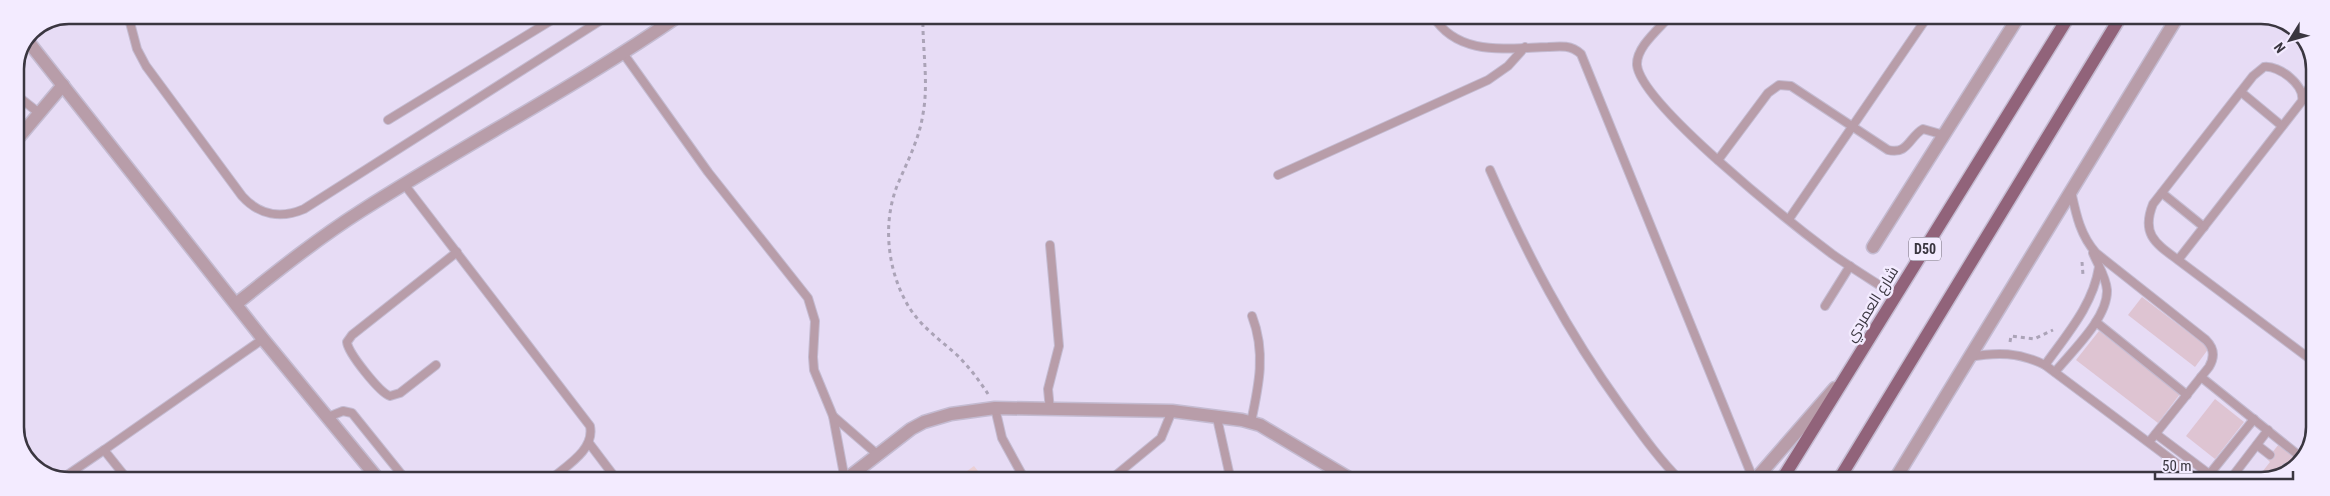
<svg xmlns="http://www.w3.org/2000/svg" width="2330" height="496" viewBox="0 0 2330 496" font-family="'Roboto Condensed',Cairo,sans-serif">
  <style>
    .education { fill: #ebd0d5 }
    .building { fill: #dec4d2 }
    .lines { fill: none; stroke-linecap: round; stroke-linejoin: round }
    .service-casing { stroke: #c4bbd1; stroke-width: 10 }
    .minor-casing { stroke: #c4bbd1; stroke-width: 15 }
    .tertiary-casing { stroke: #c4bbd1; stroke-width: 15 }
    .primary-casing { stroke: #c4bbd1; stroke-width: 15 }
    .path { stroke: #aba3b7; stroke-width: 3; stroke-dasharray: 4 4; stroke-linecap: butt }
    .service { stroke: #b89da9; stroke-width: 8 }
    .minor { stroke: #b89da9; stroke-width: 12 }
    .tertiary { stroke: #b89da9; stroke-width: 12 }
    .primary { stroke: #91637a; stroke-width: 12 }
    .labels { text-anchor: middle; stroke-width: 5; stroke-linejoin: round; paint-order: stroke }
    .shield { fill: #f3ebff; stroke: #726c79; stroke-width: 1 }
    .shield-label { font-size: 14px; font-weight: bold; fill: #3a3640 }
    .street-label { font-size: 15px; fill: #3a3640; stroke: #f3ebff }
    .rim { fill: none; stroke: #3a3640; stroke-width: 2.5 }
  </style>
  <rect width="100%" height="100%" fill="#e7dcf5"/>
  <!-- education -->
  <polygon class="education" points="974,466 985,480 955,480"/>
  <!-- building -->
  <g class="building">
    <polygon points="2142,297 2209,348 2195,367 2128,315"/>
    <polygon points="2099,331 2180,394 2158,423 2076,360"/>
    <polygon points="2215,399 2244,422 2215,459 2186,436"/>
    <polygon points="2279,444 2296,457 2283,473 2262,481 2255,481 2270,462 2267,459"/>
  </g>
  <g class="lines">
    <defs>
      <g id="service">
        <path d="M128 15 137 49 146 66 242 196C259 215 281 219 304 209L609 15"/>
        <path d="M1433 16C1458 57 1507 48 1548 47 1561 46 1571 45 1581 54L1754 481"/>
        <path d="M1670 16C1659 29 1636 47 1637 65 1641 105 1796 227 1832 254 1853 269 1875 282 1896 296"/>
        <polyline points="623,53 708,172 808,298 815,321 813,357 814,370 833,416 845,480"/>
        <polyline points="2241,92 2282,126"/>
        <polyline points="15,94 39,113"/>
        <polyline points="2303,95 2315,82"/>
        <polyline points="388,120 560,15"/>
        <path d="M1718 160 1768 93 1779 85 1791 86 1888 150C1908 155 1909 137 1923 129L1944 135"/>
        <path d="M1490 170C1527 255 1567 331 1621 406 1640 432 1658 458 1681 481"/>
        <polyline points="1278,175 1488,80 1508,66 1525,47"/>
        <path d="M404 184 590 426C595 450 566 466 550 480"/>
        <path d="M2071 191C2076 214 2080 235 2096 253L2206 340C2214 348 2215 357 2209 367L2149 442"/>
        <polyline points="2162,193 2204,227"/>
        <polyline points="1789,219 1928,16"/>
        <path d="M2178 260 2302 101C2305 85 2279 65 2264 67L2253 76 2153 204C2141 234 2155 243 2178 260L2314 362"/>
        <polyline points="1825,306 1850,266"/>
        <polyline points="2096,322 2187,395"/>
        <path d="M1969 357C1997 352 2019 352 2045 365L2200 481"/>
        <path d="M436 365 400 393 390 396C380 393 348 353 347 342L352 335 457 252"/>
        <path d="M2045 365C2067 334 2093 305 2099 267"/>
        <path d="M2055 372C2072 351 2108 318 2107 290 2106 277 2098 265 2093 253"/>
        <polyline points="2201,377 2302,458"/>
        <polyline points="995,408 1002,438 1025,480"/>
        <polyline points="1050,410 1048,389 1059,346 1050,245"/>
        <polyline points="833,416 878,455"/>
        <polyline points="328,417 343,411 352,413 406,480"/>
        <polyline points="1217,418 1231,481"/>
        <path d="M1251 422C1259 385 1266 352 1252 316"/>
        <polyline points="2156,434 2209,474"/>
        <polyline points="589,443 617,480"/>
        <polyline points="2257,445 2270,455"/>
        <polyline points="104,450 263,339"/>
        <polyline points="2286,468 2289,471"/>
        <polyline points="60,480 104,450 128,480"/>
        <polyline points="1110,480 1161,438 1172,411"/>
        <polyline points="2204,481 2254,419"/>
        <polyline points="2229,481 2268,430"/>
      </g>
      <g id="minor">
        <polyline points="27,40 263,339 379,480"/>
        <polyline points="15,142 63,85"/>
        <path d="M236 304C276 272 317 239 361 211 466 144 577 86 680 15"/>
        <polyline points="845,480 911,429 924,422 951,414 995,408 1172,411 1242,420 1260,425 1354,481"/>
        <polyline points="1754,481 1835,388"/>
      </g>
      <g id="tertiary">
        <polyline points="1873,247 2019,16"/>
        <polyline points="1894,481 2178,16"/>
      </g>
      <g id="primary">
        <polyline points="1781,481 2069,16"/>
        <polyline points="1838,481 2121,16"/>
      </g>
    </defs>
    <!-- service casing -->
    <use href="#service" class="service-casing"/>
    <!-- minor casing -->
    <use href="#minor" class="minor-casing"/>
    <!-- tertiary casing -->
    <use href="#tertiary" class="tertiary-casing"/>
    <!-- primary casing -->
    <use href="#primary" class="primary-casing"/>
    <!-- path -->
    <g class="path">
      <path d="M923 15C922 49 929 81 923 114 919 140 907 162 897 186 883 222 887 266 905 300 917 324 938 338 957 355 969 367 979 380 988 394"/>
      <polyline points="2082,262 2083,275"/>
      <polyline points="2010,342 2011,336 2034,339 2053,330"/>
    </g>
    <!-- service -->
    <use href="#service" class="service"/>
    <!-- minor -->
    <use href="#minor" class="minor"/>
    <!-- tertiary -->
    <use href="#tertiary" class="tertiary"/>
    <!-- primary -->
    <use href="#primary" class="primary"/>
  </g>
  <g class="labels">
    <!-- shield labels -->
    <rect class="shield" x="1909" y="237.5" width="32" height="23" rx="4"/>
    <g class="shield-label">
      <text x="1925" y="254">D50</text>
    </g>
    <!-- street labels -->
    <g class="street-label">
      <text transform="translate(1872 304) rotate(-58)" y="5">شارع العمردي</text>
    </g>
  </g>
  <!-- crop -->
  <path d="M0 0H2330V496H0ZM69 24H2261A45 45 0 0 1 2306 69V427A45 45 0 0 1 2261 472H69A45 45 0 0 1 24 427V69A45 45 0 0 1 69 24Z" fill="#f3ebff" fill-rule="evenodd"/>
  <path class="rim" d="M69 24H2261A45 45 0 0 1 2306 69V427A45 45 0 0 1 2261 472H69A45 45 0 0 1 24 427V69A45 45 0 0 1 69 24Z"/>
  <!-- north arrow -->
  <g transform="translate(2290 40) rotate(233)" stroke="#f3ebff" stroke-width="4" paint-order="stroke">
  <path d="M0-4L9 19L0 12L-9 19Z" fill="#3a3640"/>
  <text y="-8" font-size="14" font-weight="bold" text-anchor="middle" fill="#3a3640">N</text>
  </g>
  <!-- scale -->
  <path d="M2155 471v8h138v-8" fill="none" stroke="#3a3640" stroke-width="2.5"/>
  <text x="2162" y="471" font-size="15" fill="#3a3640" stroke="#f3ebff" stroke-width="4" paint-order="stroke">50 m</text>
</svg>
